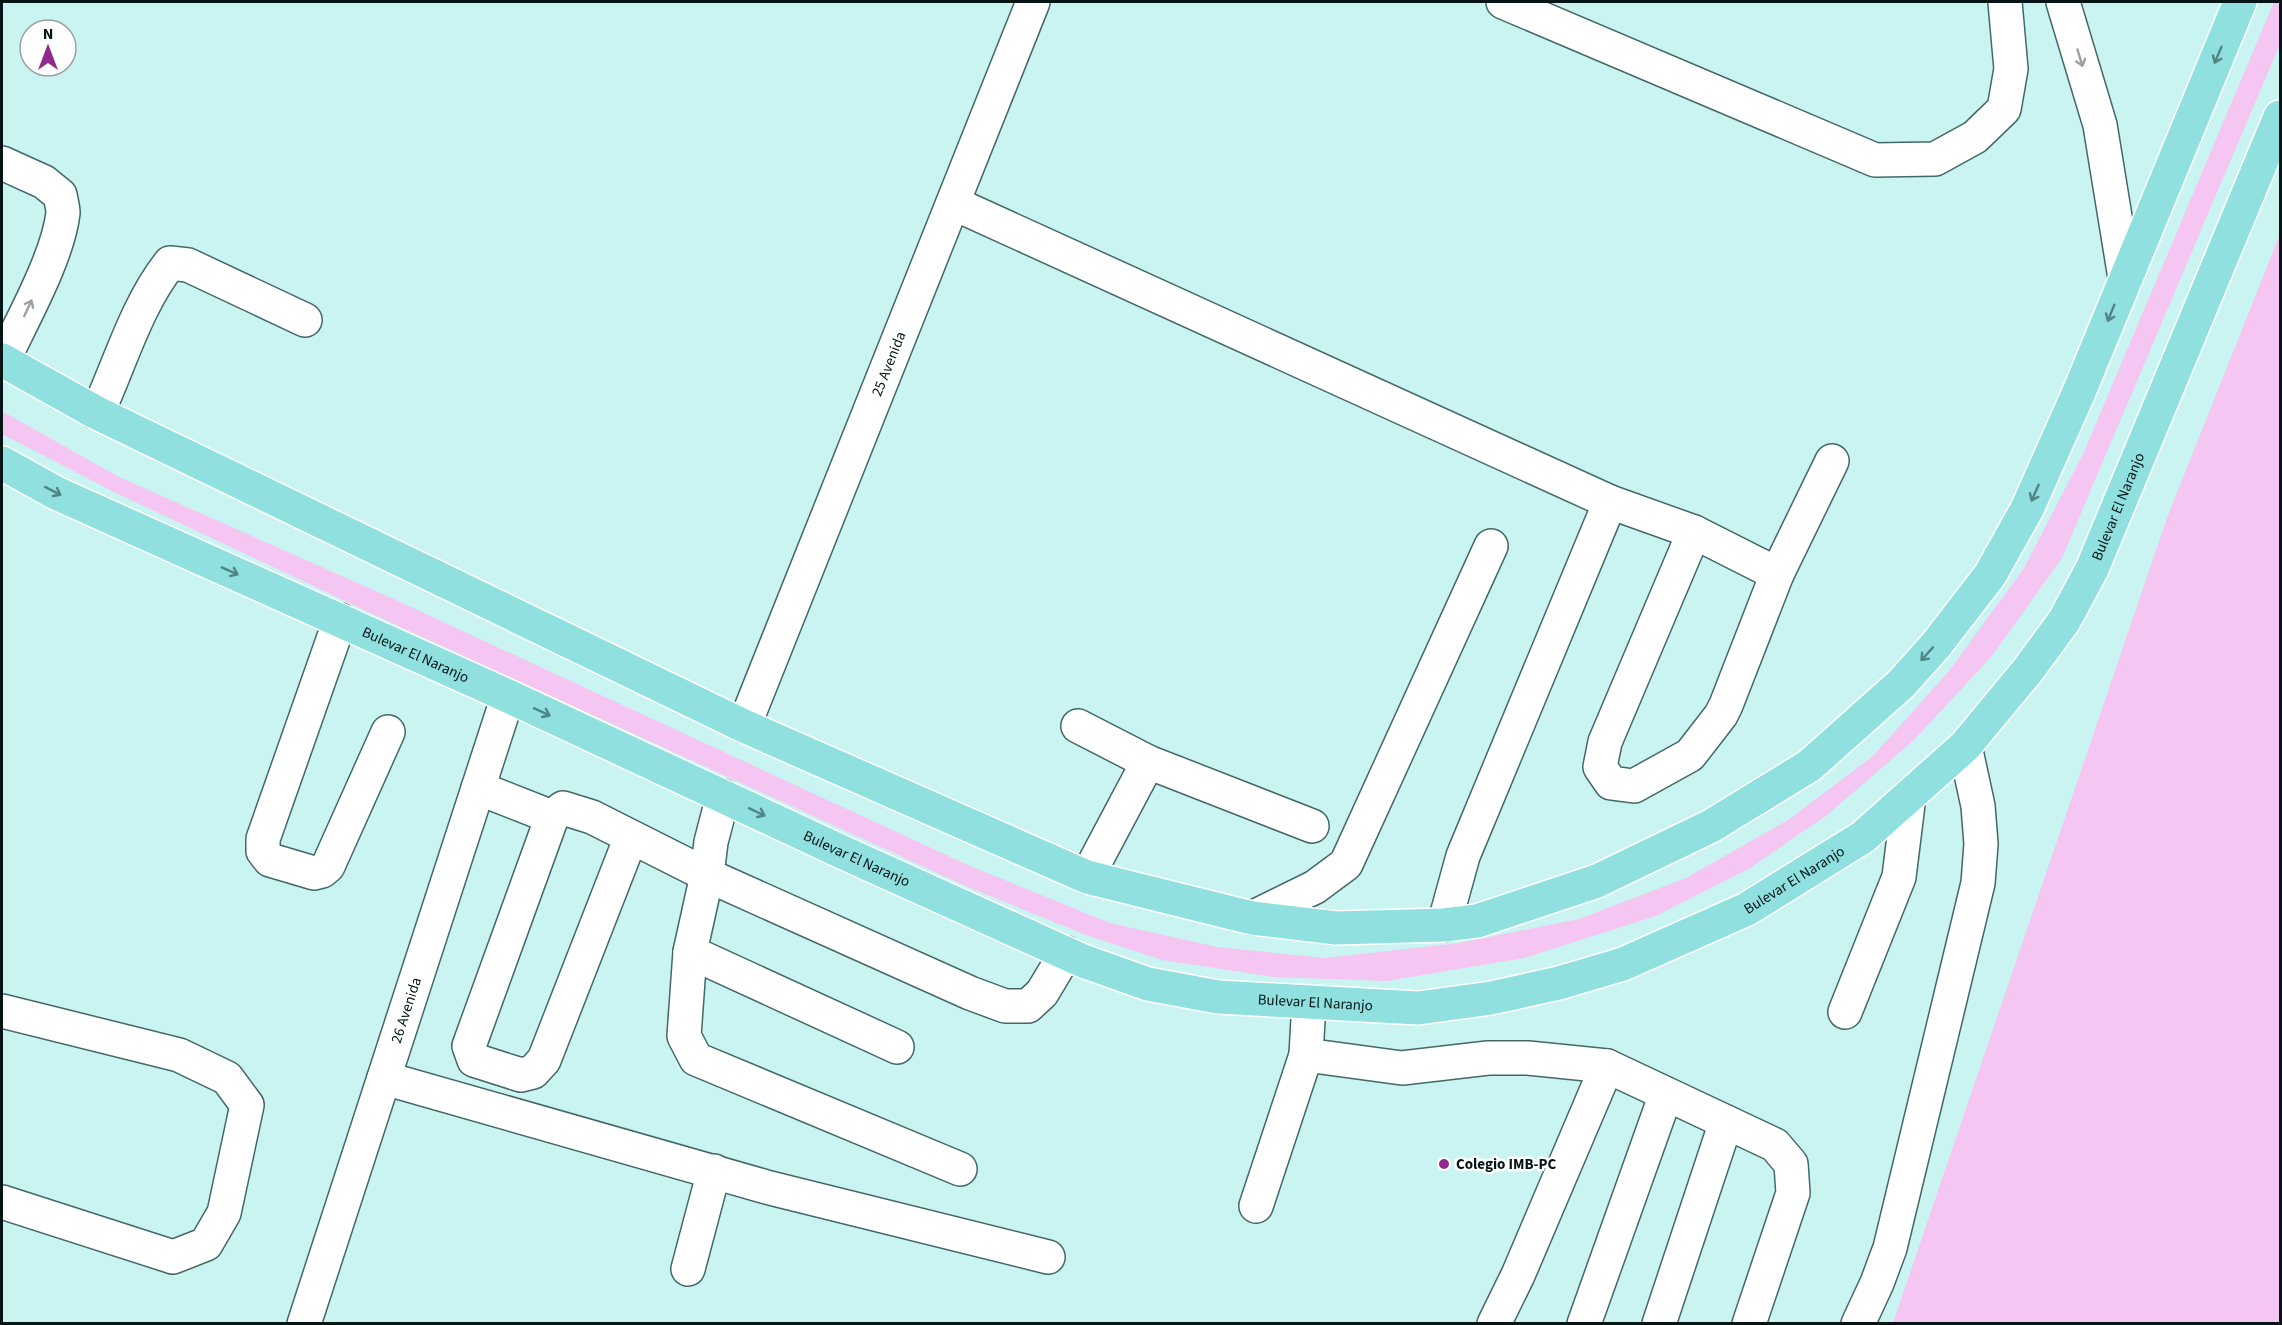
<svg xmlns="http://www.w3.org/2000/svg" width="2282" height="1325" viewBox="0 0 2282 1325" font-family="'Source Sans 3',sans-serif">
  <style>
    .green { fill: #f4c6f1 }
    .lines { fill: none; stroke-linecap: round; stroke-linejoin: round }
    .minor-casing { stroke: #436867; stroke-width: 36 }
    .major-casing { stroke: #fff; stroke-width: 36 }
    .minor { stroke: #fff; stroke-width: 33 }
    .major { stroke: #90e0e0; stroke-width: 33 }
    .oneway { stroke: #518484 }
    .oneway2 { stroke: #9ba1a1 }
    .poi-dot { fill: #902a8f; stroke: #fff; stroke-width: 2 }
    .labels { text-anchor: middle; stroke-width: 5; stroke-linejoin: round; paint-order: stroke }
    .street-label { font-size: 15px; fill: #051414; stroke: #fff }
    .poi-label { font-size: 15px; font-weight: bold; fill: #051414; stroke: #fff; text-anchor: start }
  </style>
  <rect width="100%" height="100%" fill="#caf4f2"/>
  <!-- green -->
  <g class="green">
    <polygon points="2274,2 2280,2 2280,44 2062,558 1992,656 1914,740 1827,815 1750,868 1656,916 1524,958 1387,981 1273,977 1162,960 1086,935 968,887 394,624 116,493 2,434 2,411 117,476 398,601 970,866 1110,923 1217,947 1325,958 1459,943 1579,919 1686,878 1788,820 1873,756 1949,671 2024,568 2084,452"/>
    <polygon points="2280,234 2280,1323 1893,1323 2167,518"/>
  </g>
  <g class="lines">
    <defs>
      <g id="minor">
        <polyline points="1503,2 1875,160 1935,159 1975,137 2004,109 2011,69 2005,2"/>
        <polyline points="2063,2 2100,125 2125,278"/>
        <path d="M2 163 44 182 60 195C61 201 63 207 63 213 58 257 22 320 3 361"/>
        <polyline points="953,203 1610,502 1463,856 1444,925"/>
        <path d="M95 412 103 400C123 354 139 302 170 263L188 265 305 320"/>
        <polyline points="1610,502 1694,532 1777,574 1832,461"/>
        <polyline points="1694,532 1605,742 1600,767 1611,783 1634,786 1690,755 1721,715 1726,705 1777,574"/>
        <polyline points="340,620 263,839 263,851 270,860 314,873 322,871 328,866 388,732"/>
        <path id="s1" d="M744 726 1033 2"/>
        <polyline points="1078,726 1148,762 1312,826"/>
        <polyline points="478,788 552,817"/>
        <polyline points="723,796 711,842 707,875 690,952 684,1036 696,1059 960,1169"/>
        <polyline points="631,837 544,1060 533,1072 521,1075 474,1060 469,1046 552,817 563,808 592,817 707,875 970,993 1005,1006 1028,1006 1042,993 1066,953"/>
        <polyline points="1087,877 1148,762"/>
        <polyline points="1252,918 1315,887 1346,864 1491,546"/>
        <polyline points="690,952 897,1047"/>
        <polyline points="1309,1002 1306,1055 1402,1068 1488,1058 1528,1058 1607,1066 1775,1145 1791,1164 1793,1193 1749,1324"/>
        <polyline points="2,1011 179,1055 227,1078 247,1105 224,1213 206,1244 173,1257 2,1202"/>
        <polyline points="1845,1012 1899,877 1909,796"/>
        <polyline points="384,1078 770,1188 1048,1257"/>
        <polyline points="1256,1206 1306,1055"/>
        <polyline points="688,1269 714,1171"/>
        <path id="s2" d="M304 1324 508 696"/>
        <polyline points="1494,1324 1518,1275 1607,1066"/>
        <polyline points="1584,1324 1666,1094"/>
        <polyline points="1659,1324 1726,1122"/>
        <polyline points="1858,1324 1877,1283 1890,1248 1978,883 1981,844 1978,806 1965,746"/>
      </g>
      <g id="major">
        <polyline points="2,360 95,412 744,726 1087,877 1252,918 1336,928 1444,925 1477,921 1597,881 1711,826 1809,766 1901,684 1936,645 1990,575 2027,509 2079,392 2240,2"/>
        <path id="s3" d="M2 463 56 493 508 696 842 852 1083 961 1148 984 1218 997 1418 1008 1491 998 1559 983 1623 964 1747 909 1863 837 1965 746 2028 670 2064 621 2092 569 2280 117"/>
      </g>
    </defs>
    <!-- minor casing -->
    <use href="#minor" class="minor-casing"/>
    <!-- major casing -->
    <use href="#major" class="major-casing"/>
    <!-- minor -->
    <use href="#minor" class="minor"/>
    <!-- major -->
    <use href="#major" class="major"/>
  </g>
  <!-- one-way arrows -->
  <defs><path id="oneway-shaft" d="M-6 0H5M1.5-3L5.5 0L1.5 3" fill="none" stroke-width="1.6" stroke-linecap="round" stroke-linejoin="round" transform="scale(1.5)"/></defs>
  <g class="oneway">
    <use href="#oneway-shaft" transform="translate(2218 55) rotate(113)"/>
    <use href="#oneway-shaft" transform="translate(2111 313) rotate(112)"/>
    <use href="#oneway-shaft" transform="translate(53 491) rotate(27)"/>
    <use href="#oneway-shaft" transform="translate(2035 493) rotate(114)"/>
    <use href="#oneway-shaft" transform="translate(230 571) rotate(24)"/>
    <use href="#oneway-shaft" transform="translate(1927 654) rotate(132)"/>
    <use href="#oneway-shaft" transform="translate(542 712) rotate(25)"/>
    <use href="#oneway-shaft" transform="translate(757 812) rotate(25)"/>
  </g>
  <g class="oneway2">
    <use href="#oneway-shaft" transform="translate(2080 58) rotate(73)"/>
    <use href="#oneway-shaft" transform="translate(28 308) rotate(-65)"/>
  </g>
  <!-- markers -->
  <circle class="poi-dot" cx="1444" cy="1164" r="6"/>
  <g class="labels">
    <!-- street labels -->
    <g class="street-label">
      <text dy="5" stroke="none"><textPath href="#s1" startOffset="390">25 Avenida</textPath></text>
      <text dy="5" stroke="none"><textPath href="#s3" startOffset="2436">Bulevar El Naranjo</textPath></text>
      <text dy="5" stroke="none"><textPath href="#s3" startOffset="456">Bulevar El Naranjo</textPath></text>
      <text dy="5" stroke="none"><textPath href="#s3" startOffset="942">Bulevar El Naranjo</textPath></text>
      <text dy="5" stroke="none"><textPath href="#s3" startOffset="1932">Bulevar El Naranjo</textPath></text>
      <text dy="5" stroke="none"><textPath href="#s3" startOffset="1428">Bulevar El Naranjo</textPath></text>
      <text dy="5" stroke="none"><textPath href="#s2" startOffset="330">26 Avenida</textPath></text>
    </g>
    <!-- poi labels -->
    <g class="poi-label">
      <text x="1456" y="1169">Colegio IMB-PC</text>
    </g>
  </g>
  <!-- border -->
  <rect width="2282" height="1325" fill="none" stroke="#051414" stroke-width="6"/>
  <!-- north arrow -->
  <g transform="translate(48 48)"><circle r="28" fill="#ffffff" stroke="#9ba1a1" stroke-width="1.5"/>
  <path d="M0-4.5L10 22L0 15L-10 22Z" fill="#902a8f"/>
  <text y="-9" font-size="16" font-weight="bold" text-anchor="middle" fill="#051414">N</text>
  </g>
</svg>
